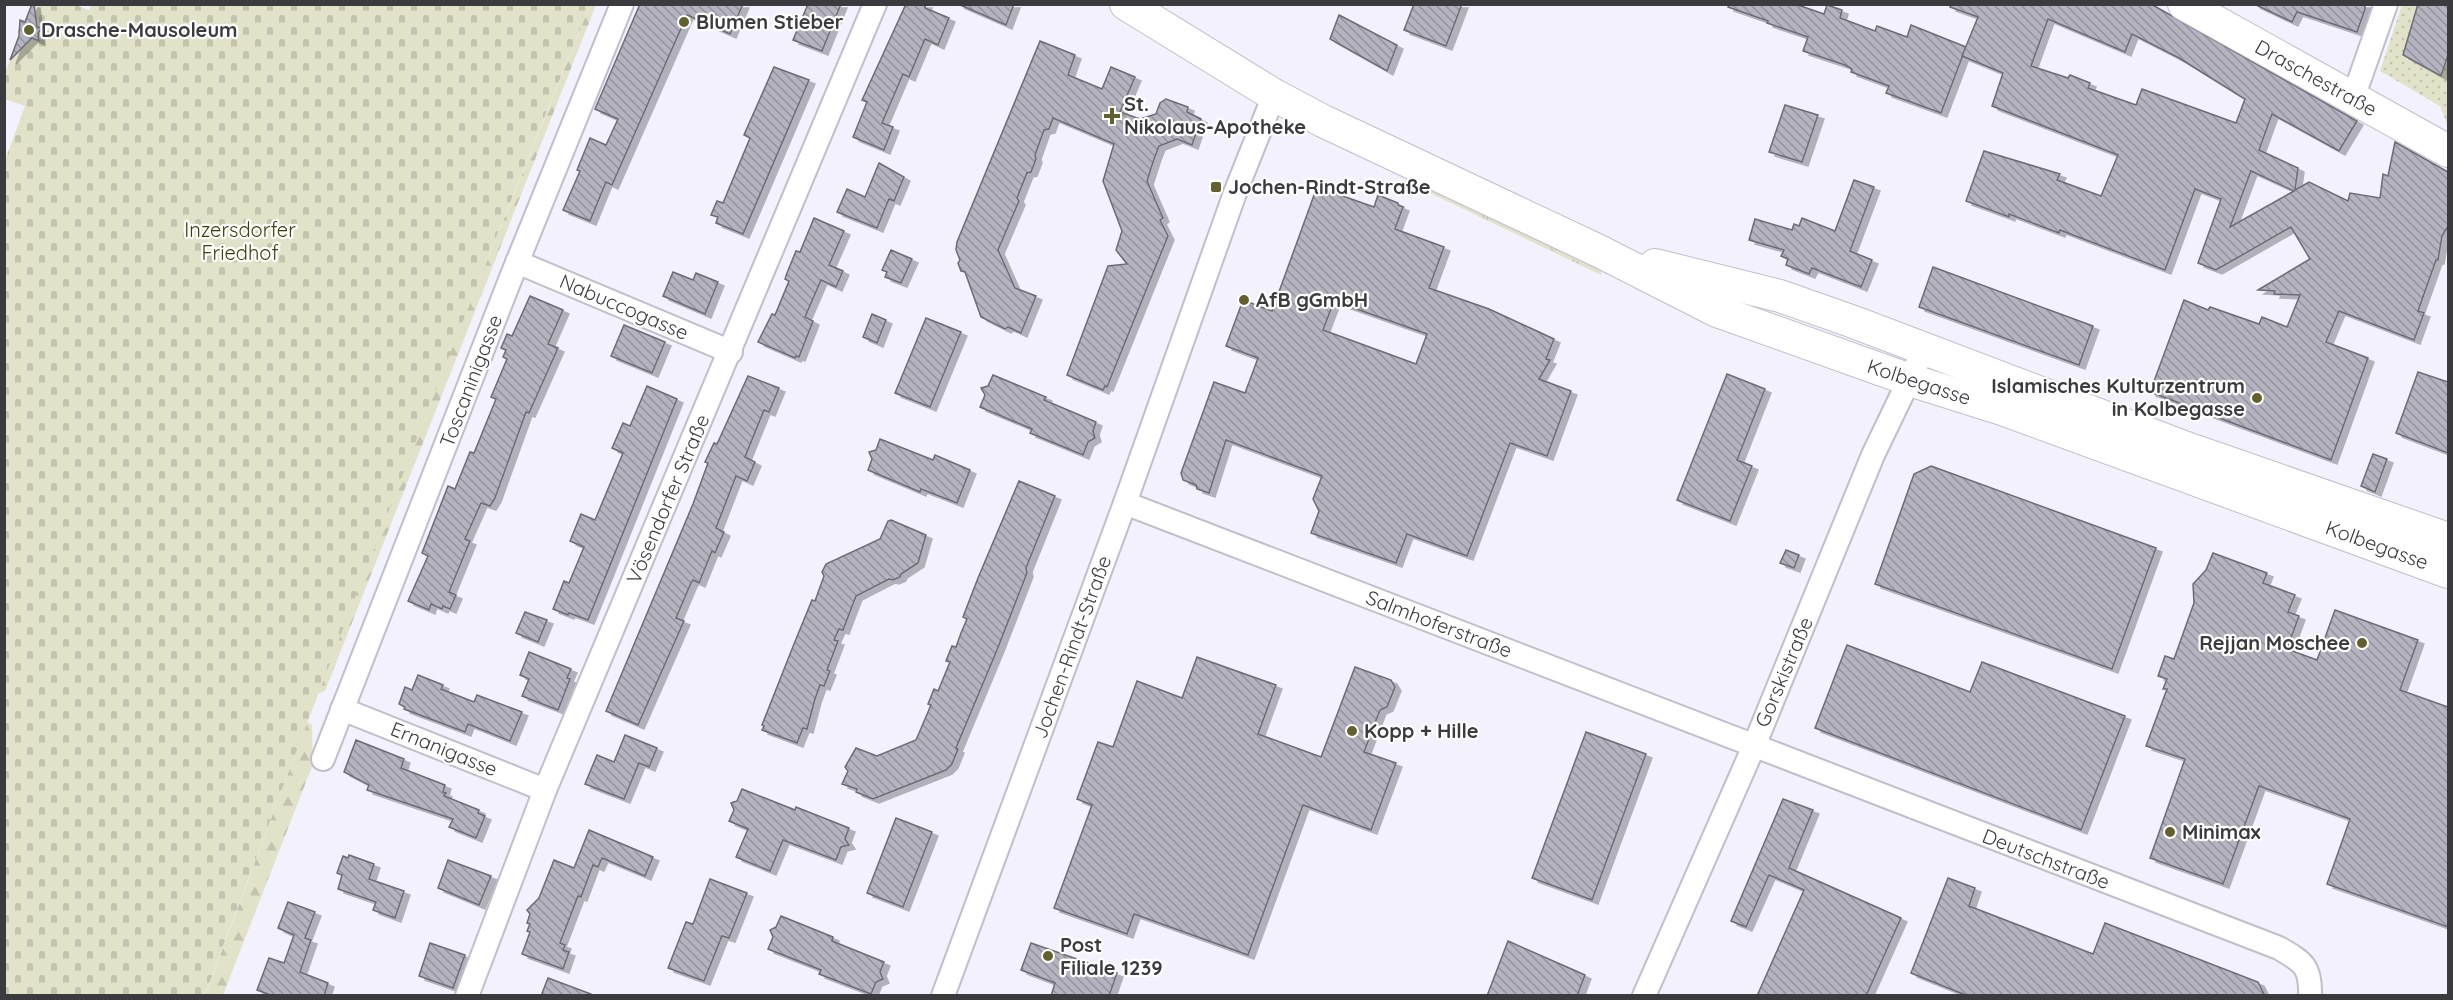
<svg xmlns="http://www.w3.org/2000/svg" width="2453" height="1000" viewBox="0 0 2453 1000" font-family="Quicksand,sans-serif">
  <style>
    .grass { fill: url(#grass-tufts) }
    .forest { fill: url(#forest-firs) }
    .cemetery { fill: url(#cemetery-stones) }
    .garden { fill: url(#garden-dots) }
    .building { fill: url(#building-back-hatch); stroke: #6d6b76; stroke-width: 1.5; fill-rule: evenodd; filter: url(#shadow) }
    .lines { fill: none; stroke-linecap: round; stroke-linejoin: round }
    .street-casing { stroke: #c0beca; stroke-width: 26 }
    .secondary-casing { stroke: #c0beca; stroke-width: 34 }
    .street { stroke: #fff; stroke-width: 22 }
    .secondary { stroke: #fff; stroke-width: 32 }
    .poi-dot { fill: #62612e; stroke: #fff; stroke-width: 2 }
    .labels { text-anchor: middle; stroke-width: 4.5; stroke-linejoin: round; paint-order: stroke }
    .poi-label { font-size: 20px; font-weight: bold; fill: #3a3a3f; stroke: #fff; text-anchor: start }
    .street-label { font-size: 20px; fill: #3a3a3f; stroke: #fff }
    .park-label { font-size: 20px; fill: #3e3d04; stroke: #fff }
  </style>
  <defs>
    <pattern id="grass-tufts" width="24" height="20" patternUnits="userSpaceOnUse" patternTransform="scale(1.5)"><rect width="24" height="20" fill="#e2e2c9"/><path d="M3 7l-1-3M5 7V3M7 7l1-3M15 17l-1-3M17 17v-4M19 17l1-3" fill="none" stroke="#c3c3ae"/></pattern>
    <pattern id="forest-firs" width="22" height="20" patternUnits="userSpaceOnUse" patternTransform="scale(1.5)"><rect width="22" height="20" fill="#e2e2c9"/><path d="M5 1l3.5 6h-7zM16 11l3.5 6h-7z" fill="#c3c3ae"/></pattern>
    <pattern id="cemetery-stones" width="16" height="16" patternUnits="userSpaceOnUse" patternTransform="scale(1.5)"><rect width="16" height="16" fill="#e2e2c9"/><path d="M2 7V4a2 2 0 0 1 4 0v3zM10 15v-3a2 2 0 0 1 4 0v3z" fill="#c3c3ae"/></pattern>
    <pattern id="garden-dots" width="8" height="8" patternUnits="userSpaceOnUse" patternTransform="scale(1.5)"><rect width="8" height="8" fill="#e2e2c9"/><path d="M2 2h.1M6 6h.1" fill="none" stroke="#c3c3ae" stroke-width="1.8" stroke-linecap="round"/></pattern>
    <pattern id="building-back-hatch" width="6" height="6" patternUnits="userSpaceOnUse" patternTransform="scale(1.5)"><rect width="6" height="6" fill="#b5b3bf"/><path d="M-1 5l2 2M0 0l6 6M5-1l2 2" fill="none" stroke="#94939d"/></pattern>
    <filter id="shadow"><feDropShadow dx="6" dy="4" stdDeviation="0" flood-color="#0004"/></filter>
  </defs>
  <rect width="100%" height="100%" fill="#f3f1fe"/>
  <!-- grass -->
  <polygon class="grass" points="1408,175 1601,263 1601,275 1405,181"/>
  <!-- forest -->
  <g class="forest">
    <polygon points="590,5 596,5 325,691 317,694 429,405"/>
    <polygon points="307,722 312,725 313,764 223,995 205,996"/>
  </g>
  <!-- cemetery -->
  <path class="cemetery" d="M92 4 590 5C456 333 328 663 205 995H5L4 163 25 106 5 99V73L19 36 17 32 22 21 25 22 32 5H75L89 10Z"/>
  <!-- garden -->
  <polygon class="garden" points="2402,5 2448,5 2448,126 2440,106 2380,71"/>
  <!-- building -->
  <g class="building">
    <polygon points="32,4 34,4 37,27 42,28 38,33 39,41 32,38 10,60 19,36 20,20 25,22"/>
    <polygon points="640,4 743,4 730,34 687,15 612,185 606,182 590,221 563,210 580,171 577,170 590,138 606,145 618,119 595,109"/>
    <polygon points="808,4 841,4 822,51 793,40"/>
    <polygon points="906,4 926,4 925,8 949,18 938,45 925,39 909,77 903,74 882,123 893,127 884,150 853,137 867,102 862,100"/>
    <polygon points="958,4 1014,4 1006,25"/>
    <polygon points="1414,4 1462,4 1446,46 1404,30"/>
    <polygon points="1729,4 1795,4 1824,14 1827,5 1842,10 1840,18 1875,31 1877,26 1907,37 1911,25 1966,47 1941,113 1886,93 1889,86 1851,72 1852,69 1845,65 1803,51 1808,37 1767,23 1768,21 1728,7"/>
    <path d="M1951 4H2151L2357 121 2339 151 2272 114 2259 150 2298 168 2295 190 2309 182 2348 201 2350 193 2380 198 2383 174 2388 176 2395 142 2448 172V226L2442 236 2438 260H2436L2418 311 2424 313 2414 340 2339 311 2326 342 2368 358 2331 460 2150 392 2184 300 2208 310 2210 307 2259 324 2262 317 2287 327 2300 295 2274 294 2275 291 2258 290 2310 259 2291 227 2216 270 2198 263 2221 199 2195 189 2165 270 2060 230 2059 233 2009 214V217L1966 201 1984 151 2060 174 2057 180 2101 196 2118 155 1992 106 2003 73 1962 56 1978 17 1950 7ZM2048 19 2125 52 2132 34 2179 58 2245 99 2236 123 2142 89 2136 105 2088 88 2090 83 2070 75 2068 78 2031 66ZM2251 171 2294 191 2230 227Z"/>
    <polygon points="2254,4 2365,4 2365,9 2357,32 2297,12 2292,22"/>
    <polygon points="2418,4 2448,4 2448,55 2441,76 2403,55"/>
    <polygon points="1339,15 1397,45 1387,71 1330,39"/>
    <polygon points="1040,41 1075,55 1068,75 1102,89 1111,67 1135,77 1120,112 1140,119 1156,114 1160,103 1166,99 1188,107 1187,112 1201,119 1192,145 1177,139 1159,146 1154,159 1147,181 1163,218 1160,220 1168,236 1107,387 1105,386 1103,390 1067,375 1108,266 1127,264 1116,250 1122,231 1103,181 1114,144 1053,118 1049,129 1044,130 1035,155 1036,159 1031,172 1027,173 1017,198 1019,201 998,250 1015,288 1036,296 1021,333 1008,327 1005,329 981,317 965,272 961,271 958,263 960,260 956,250 957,242"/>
    <polygon points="774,67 809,80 743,234 716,223 718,217 711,215 717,201 723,203 750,138 744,135"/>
    <polygon points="1785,105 1818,115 1802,162 1769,152"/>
    <polygon points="879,163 904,177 894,201 889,199 877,228 837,212 847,189 865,197"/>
    <polygon points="1854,180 1874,187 1850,251 1872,260 1861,287 1812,268 1809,274 1786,265 1788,259 1781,256 1784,250 1749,240 1755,219 1792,230 1794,224 1799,226 1802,218 1835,231"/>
    <path d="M1317 187 1374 207 1378 195 1398 203V205L1403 207 1395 229 1444 247 1429 288 1489 309 1554 339 1546 359 1550 360 1539 379 1571 391 1547 456 1510 443 1467 556 1407 534 1396 563 1311 533 1319 511 1313 499 1322 476 1226 440 1209 493 1197 489 1196 485 1183 480 1181 473 1214 382 1245 393 1258 358 1226 346 1243 300 1272 311ZM1334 301 1427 334 1416 364 1323 330Z"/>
    <polygon points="814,218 844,231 829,265 843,271 836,287 821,280 805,317 813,321 799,357 796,356 795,358 758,342 772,314 775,315 789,281 785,279 787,273 796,251 800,252"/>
    <polygon points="891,250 912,259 901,283 885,277 887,272 882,270"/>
    <polygon points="1933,267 2093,326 2079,365 1919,307"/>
    <polygon points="673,272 693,280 696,273 718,282 705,314 663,296"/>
    <polygon points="530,296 563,310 548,344 558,348 529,413 526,412 495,498 490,506 481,503 465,539 470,541 449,592 456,595 450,609 443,606 442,609 431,604 429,610 408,601 428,556 422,553 448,486 455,489 470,452 474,453 496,399 491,397 507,359 503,357 506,350 501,348 507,334 512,336"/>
    <polygon points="872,314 886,320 877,343 863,337"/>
    <polygon points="926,318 961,332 930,407 895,393"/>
    <polygon points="624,325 665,342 652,373 611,356"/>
    <polygon points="2418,372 2448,382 2448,453 2396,433"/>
    <polygon points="1727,374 1765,389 1737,460 1752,466 1730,521 1677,500"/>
    <polygon points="993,375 1046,397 1044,400 1096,422 1093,431 1095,438 1088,442 1083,455 1030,433 1032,429 980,407 985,395 981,388 988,386"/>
    <polygon points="748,376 779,388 769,412 764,410 745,457 755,462 747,481 736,476 716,528 724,532 715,553 712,551 699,583 693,580 691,583 676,618 684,621 638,725 606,711 693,504 708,463 705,462 714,443 717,444"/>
    <polygon points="647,386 677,399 588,620 569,613 568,615 553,609 564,581 569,583 584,547 570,541 581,514 595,520 623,453 612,448 623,423 630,426"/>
    <polygon points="880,439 933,460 935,455 970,470 957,503 921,489 920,492 868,470 872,459 869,452 876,450"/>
    <polygon points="2373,454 2387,459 2375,492 2361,486"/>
    <polygon points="1931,466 2156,548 2112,669 1875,584 1914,474"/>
    <polygon points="1019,481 1055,496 1026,568 1027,573 997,650 956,748 958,749 952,764 946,770 873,799 856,792 857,789 842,784 848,771 845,767 856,748 877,756 916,740 931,705 928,704 934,689 938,691 950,662 946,661 952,646 956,647 961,633 967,619 963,617 978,578"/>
    <polygon points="891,520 926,535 918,563 901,574 900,577 893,580 889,579 856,596 843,630 839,629 834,640 838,641 827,670 830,671 824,686 820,685 815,699 807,729 803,728 797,743 762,730 764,726 762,725 794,644 812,600 815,601 824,576 822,572 826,564 880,539 888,521"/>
    <polygon points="1786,550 1799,555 1794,568 1780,563"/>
    <polygon points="2213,553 2267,573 2263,583 2295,595 2288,612 2299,616 2287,649 2317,660 2335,610 2418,640 2400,690 2448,707 2448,927 2327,884 2350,819 2259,786 2223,884 2150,858 2185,759 2146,746 2167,689 2163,689 2167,679 2158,676 2165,656 2174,659 2194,603 2193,584 2206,570"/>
    <polygon points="525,612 547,620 538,642 516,633"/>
    <polygon points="1847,645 1970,692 1982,662 2125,716 2081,830 1815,728"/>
    <polygon points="529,652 571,669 567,678 570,679 558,710 522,696 529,679 520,675"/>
    <polygon points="1197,657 1276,685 1258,734 1321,757 1355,667 1391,680 1395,687 1387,707 1380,710 1364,752 1396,763 1371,830 1303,805 1248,955 1134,914 1127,934 1054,908 1092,805 1077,799 1098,742 1113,747 1137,681 1182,698"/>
    <polygon points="418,675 443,685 441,689 474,702 477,695 522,712 510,741 468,724 465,732 404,709 405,707 399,704 405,687 412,690"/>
    <polygon points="1586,732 1646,754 1592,900 1532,878"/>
    <polygon points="625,735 657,748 649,767 639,763 624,799 585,784 597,755 614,762"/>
    <polygon points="356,740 404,759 401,768 445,785 443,792 446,793 444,796 479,810 478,813 485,816 476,838 449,827 453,819 367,790 369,785 344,772"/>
    <polygon points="742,789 795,810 796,807 849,828 845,839 849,845 841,847 836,860 783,840 770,871 736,857 748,829 729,821 734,810 731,803 737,801"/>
    <polygon points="1783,799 1813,810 1789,868 1901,918 1866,996 1757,996 1804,890 1769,875 1746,927 1731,921"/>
    <polygon points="896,818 932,832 903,907 867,893"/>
    <polygon points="589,830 653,857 645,876 602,858 598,867 593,865 581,897 578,896 560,943 565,945 563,950 569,952 563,969 522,954 530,932 527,931 530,924 527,923 530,914 527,910 539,898 554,860 574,868"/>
    <polygon points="349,855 374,864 369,879 404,891 395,918 373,910 376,902 338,889 342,875 337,873 343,856 348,858"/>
    <polygon points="448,860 491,876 479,905 438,888"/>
    <polygon points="1948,878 1975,888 1969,906 2093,954 2105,923 2258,982 2265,996 1968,996 1911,973"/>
    <polygon points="710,879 747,893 729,938 722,936 704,981 668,968 686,922 693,924"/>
    <polygon points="288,902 315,912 305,938 311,940 300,972 328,983 324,996 273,996 257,990 269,958 284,963 294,935 278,928"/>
    <polygon points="781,916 833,937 832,941 884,962 880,972 883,979 876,982 871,994 819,974 821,970 768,949 773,937 770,930 776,927"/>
    <polygon points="1508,941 1585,975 1577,996 1487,996"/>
    <polygon points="430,943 465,955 453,988 419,976"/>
    <polygon points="1031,943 1117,973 1109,996 1051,996 1055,983 1021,970"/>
    <polygon points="548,978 591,994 591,996 541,996"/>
  </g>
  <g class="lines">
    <defs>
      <g id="street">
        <polyline points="2353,98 2386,4"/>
        <polyline points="517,262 731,352"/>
        <path d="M1125 503 2279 948C2303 962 2311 966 2310 996"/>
        <polyline points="342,709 545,790"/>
        <polyline points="323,759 510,280 622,4"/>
        <polyline points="467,996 545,790 875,4"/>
        <polyline points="943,996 1125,503 1235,193 1274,95"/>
        <polyline points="1644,996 1754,746 1873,455 1924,349"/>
      </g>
      <g id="secondary">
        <polyline points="1126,4 1274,95 1323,121 1599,251 1717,311 1910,380 2002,409 2448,572"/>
        <polyline points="2184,4 2448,151"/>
        <polyline points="1655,265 1780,296 1851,321 2181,446 2448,539"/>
      </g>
    </defs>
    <!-- street casing -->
    <use href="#street" class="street-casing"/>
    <!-- secondary casing -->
    <use href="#secondary" class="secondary-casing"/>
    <!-- street -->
    <use href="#street" class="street"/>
    <!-- secondary -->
    <use href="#secondary" class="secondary"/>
  </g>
  <!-- markers -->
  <g class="poi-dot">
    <circle cx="684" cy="22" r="6"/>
    <circle cx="29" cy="30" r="6"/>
    <path d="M1109 107h6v6h6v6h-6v6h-6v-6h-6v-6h6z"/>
    <rect x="1210" y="181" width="12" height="12" rx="3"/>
    <circle cx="1244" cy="300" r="6"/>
    <circle cx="2257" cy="398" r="6"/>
    <circle cx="2362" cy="643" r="6"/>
    <circle cx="1352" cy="731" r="6"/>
    <circle cx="2170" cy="832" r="6"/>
    <circle cx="1048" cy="956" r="6"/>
  </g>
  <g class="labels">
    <!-- poi labels -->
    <g class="poi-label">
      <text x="696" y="29">Blumen Stieber</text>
      <text x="41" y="37">Drasche-Mausoleum</text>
      <text x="1124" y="111">St.<tspan x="1124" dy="23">Nikolaus-Apotheke</tspan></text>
      <text x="1228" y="194">Jochen-Rindt-Straße</text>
      <text x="1256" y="307">AfB gGmbH</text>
      <text x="2245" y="393" text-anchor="end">Islamisches Kulturzentrum<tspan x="2245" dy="23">in Kolbegasse</tspan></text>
      <text x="2350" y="650" text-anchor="end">Rejjan Moschee</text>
      <text x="1364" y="738">Kopp + Hille</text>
      <text x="2182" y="839">Minimax</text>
      <text x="1060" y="952">Post<tspan x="1060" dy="23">Filiale 1239</tspan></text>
    </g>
    <!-- street labels -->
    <g class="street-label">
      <text transform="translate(2316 78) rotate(29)" y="7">Draschestraße</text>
      <text transform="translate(624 307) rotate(23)" y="7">Nabuccogasse</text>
      <text transform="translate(471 381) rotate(-69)" y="7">Toscaninigasse</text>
      <text transform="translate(1919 382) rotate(18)" y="7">Kolbegasse</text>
      <text transform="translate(668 499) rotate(-67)" y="7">Vösendorfer Straße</text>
      <text transform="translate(2377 545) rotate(20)" y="7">Kolbegasse</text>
      <text transform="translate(1439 624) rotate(21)" y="7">Salmhoferstraße</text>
      <text transform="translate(1072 647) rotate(-70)" y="7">Jochen-Rindt-Straße</text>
      <text transform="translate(1784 672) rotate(-67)" y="7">Gorskistraße</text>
      <text transform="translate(444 749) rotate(22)" y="7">Ernanigasse</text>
      <text transform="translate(2046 859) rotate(21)" y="7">Deutschstraße</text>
    </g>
    <!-- park labels -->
    <g class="park-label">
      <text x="240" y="237">Inzersdorfer<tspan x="240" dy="23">Friedhof</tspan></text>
    </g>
  </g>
  <!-- border -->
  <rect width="2453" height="1000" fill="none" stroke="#3a3a3f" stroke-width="12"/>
</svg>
